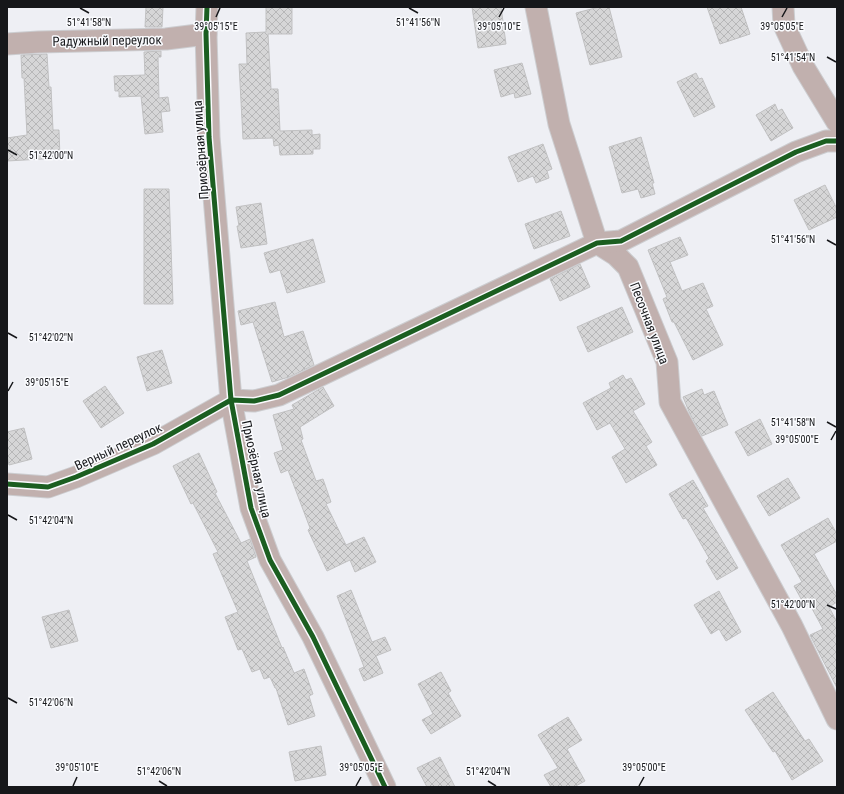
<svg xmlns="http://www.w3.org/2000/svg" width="844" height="794" viewBox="0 0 844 794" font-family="'Roboto Condensed',sans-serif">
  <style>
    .building { fill: url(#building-cross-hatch); stroke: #c1c1c2 }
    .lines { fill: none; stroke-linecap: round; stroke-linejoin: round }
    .minor-casing { stroke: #cccdd0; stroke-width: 23 }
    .minor { stroke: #c1b0ae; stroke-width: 21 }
    .cycleway-casing { stroke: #fafbfe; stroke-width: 8 }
    .cycleway { stroke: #1b5e20; stroke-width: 5 }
    .ticks { fill: none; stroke: #16171a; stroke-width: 1.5 }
    .labels { text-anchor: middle; stroke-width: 3; stroke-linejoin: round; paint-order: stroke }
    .street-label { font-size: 13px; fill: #16171a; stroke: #fafbfe }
    .ticks-label { font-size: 10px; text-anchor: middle; fill: #16171a; stroke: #fafbfe; stroke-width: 3; stroke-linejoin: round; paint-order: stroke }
  </style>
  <defs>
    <pattern id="building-cross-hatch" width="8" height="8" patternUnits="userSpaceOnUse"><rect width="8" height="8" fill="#d6d6d7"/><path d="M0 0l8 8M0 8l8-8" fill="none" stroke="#b7b7b8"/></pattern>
  </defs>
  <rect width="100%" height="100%" fill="#eeeff4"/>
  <!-- building -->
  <g class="building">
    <polygon points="146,7 163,7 162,27 145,27"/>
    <polygon points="266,7 292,7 292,34 268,34 271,89 278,89 280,131 312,130 312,135 320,134 320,149 313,149 313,154 280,155 279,145 274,146 273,138 243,139 239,64 247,64 246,33 266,32"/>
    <polygon points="472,7 501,7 506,44 478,48"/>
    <polygon points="599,7 609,7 622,57 590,65 576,13"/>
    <polygon points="707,7 741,7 750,34 720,44"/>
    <polygon points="161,51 161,57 158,57 159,98 168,97 170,111 161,112 163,132 145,134 141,96 119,97 119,91 115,91 114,76 145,75 144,52"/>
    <polygon points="47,54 49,87 51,87 53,130 59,130 60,158 7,161 7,138 27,135 24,78 22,78 21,55"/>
    <polygon points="522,63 531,94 515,98 514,93 501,97 494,70"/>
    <polygon points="696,73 699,79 702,78 715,107 694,117 677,82"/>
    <polygon points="775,104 778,111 782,109 793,128 771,141 756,115"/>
    <polygon points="641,137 654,183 652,183 655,194 641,198 638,189 622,193 609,147"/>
    <polygon points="543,144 552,169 547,171 549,178 536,183 533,176 518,182 508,157"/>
    <polygon points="825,185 837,209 837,217 809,230 794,200"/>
    <polygon points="144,189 169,189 173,304 144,304"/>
    <polygon points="261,203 267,244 241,248 237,226 239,226 236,207"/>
    <polygon points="561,211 570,236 534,249 525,224"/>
    <polygon points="680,237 688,255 670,262 682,291 703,283 713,306 706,309 723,345 693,360 674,322 672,322 663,299 667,297 648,250"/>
    <polygon points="313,239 325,282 287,293 280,270 270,273 264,253"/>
    <polygon points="580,264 590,287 560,301 550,279"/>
    <polygon points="275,302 284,337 303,331 314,365 289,377 272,382 253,322 241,325 238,311"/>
    <polygon points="622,307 633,332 588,352 577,327"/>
    <polygon points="162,350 172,383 147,391 137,357"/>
    <polygon points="623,375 626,380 631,378 645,404 633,411 652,442 646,446 657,465 626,483 612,457 625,449 610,423 597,430 583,403 611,388 609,383"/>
    <polygon points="105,386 124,413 101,428 83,401"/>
    <polygon points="323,387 334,406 300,427 303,439 301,440 316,481 323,479 331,502 326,504 346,545 364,537 376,562 355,572 350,560 327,571 308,530 310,528 288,470 281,473 274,453 283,450 273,415 294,409 292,405"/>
    <polygon points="702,389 704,395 714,391 728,425 702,436 690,414 683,397"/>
    <polygon points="760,419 772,444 748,456 735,432"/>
    <polygon points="24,428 32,459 9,465 7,456 7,432"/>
    <polygon points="199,453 217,492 215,493 241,543 250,539 256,557 247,561 282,648 283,647 294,673 304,669 313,694 309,696 315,716 288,725 276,688 275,688 270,677 264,679 260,669 252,672 242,649 238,650 225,617 238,612 213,554 218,552 193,503 191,504 173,466"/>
    <polygon points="788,478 800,498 769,516 757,496"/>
    <polygon points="693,480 708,506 703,508 738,568 717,580 706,561 709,558 686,518 683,519 669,494"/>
    <polygon points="828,518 837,534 837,541 814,554 837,595 837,602 829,607 837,622 837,688 810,635 823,629 809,603 805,606 794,586 802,582 781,545"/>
    <polygon points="351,590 372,642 385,637 391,650 376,656 383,673 364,681 359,669 364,667 337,596"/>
    <polygon points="719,591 741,632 726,641 719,629 711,634 694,605"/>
    <polygon points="69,610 78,641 51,648 42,617"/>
    <polygon points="441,672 451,691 448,693 461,716 431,734 422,720 433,714 418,684"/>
    <polygon points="773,692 805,741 809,739 823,761 792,780 775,751 773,752 745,710"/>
    <polygon points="568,717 582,740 567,749 585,781 574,787 551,787 544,775 558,768 538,735"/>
    <polygon points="321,746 326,775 295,781 289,752"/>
    <polygon points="440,757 455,787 427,787 417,768"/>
  </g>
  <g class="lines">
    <defs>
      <g id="minor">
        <polyline points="207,7 206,34 209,137 231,400 251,508 270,560 313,637 385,787"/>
        <polyline points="536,7 559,124 597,243 616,255 628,267 667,362 670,402 792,626 837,719"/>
        <polyline points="783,7 784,25 803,66 837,122"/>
        <polyline points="7,44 39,42 166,39 206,34"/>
        <polyline points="7,484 48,487 76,477 153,444 231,400 254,401 279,395 597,243 621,241 796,152 826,141 837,141"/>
      </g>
    </defs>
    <!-- minor casing -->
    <use href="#minor" class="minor-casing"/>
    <!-- minor -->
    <use href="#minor" class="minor"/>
    <defs>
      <g id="cycleway">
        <polyline points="207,7 206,34 209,137 231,400 251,508 270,560 313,637 385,787"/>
        <polyline points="7,484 48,487 76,477 153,444 231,400 254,401 279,395 597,243 621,241 796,152 826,141 837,141"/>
      </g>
    </defs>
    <!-- cycleway casing -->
    <use href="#cycleway" class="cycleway-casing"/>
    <!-- cycleway -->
    <use href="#cycleway" class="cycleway"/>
  </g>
  <!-- ticks -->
  <path class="ticks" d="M80 8 89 13M409 8 418 13M216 17 220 8M499 17 504 8M782 17 787 8M827 57 836 62M8 150 17 155M827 240 836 245M8 333 17 338M8 391 13 382M827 422 836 427M831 440 836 431M8 515 17 520M827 605 836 609M8 698 17 703M159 781 167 786M488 781 496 786M73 786 77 777M356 786 361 777M639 786 644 777"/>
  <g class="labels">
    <!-- street labels -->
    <g class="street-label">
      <text transform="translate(107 40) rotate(-1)" y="5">Радужный переулок</text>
      <text transform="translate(200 150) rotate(-94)" y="5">Приозёрная улица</text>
      <text transform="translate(650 323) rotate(69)" y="5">Песочная улица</text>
      <text transform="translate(118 446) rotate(-25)" y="5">Верный переулок</text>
      <text transform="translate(257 469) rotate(78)" y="5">Приозёрная улица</text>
    </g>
  </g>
  <g class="ticks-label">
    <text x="89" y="26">51°41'58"N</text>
    <text x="418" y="26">51°41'56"N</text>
    <text x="216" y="30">39°05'15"E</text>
    <text x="499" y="30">39°05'10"E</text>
    <text x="782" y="30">39°05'05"E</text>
    <text x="793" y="61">51°41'54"N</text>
    <text x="51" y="159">51°42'00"N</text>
    <text x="793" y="243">51°41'56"N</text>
    <text x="51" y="341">51°42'02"N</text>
    <text x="47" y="386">39°05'15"E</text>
    <text x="793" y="426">51°41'58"N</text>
    <text x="797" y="443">39°05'00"E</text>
    <text x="51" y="524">51°42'04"N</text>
    <text x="793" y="608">51°42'00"N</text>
    <text x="51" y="706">51°42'06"N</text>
    <text x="77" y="771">39°05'10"E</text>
    <text x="361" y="771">39°05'05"E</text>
    <text x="644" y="771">39°05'00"E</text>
    <text x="159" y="775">51°42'06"N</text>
    <text x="488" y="775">51°42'04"N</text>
  </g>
  <!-- border -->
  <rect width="844" height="794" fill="none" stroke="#16171a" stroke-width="16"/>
</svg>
